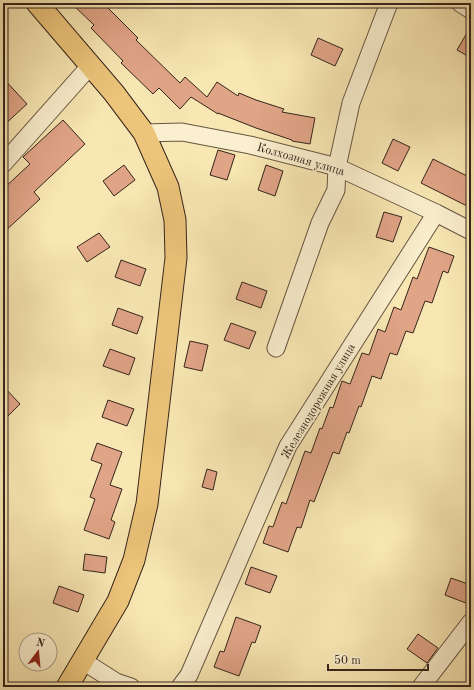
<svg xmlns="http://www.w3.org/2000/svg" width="474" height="690" viewBox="0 0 474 690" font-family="'Old Standard TT',serif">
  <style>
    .building { fill: #e0a487; stroke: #35251b }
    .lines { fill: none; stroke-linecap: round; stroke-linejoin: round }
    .minor-casing { stroke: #665641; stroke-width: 19 }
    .major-casing { stroke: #35251b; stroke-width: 23 }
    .minor { stroke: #faefce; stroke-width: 17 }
    .major { stroke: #ecc47a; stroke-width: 21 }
    .labels { text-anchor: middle; stroke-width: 3; stroke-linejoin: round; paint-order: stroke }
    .street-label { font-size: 12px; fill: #35251b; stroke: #faefce }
  </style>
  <rect width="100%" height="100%" fill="#f8e7b3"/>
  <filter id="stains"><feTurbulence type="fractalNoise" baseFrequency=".005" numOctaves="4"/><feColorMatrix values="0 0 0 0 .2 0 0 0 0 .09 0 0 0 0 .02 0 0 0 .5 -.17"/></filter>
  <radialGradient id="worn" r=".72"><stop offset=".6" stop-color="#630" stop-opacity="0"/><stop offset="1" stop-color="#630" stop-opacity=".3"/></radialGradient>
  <!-- building -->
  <g class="building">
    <polygon points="71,3 103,3 138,38 136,40 180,83 185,77 207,97 217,82 238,96 239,93 256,100 284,109 282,112 315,118 310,144 292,141 292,140 256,128 218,113 218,114 191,97 180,109 159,88 153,94 121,63 123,61 91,28 94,25"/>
    <polygon points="471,26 471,58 457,50"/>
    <polygon points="318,38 343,49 335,66 311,55"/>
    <polygon points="3,78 27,104 3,126"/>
    <polygon points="63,120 85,144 34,192 40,199 3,233 3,189 30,164 23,157"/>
    <polygon points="393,139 410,147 398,171 382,163"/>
    <polygon points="218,150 235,155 227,180 210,175"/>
    <polygon points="433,159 471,178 471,208 421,183"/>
    <polygon points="124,165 135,180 114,196 103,181"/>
    <polygon points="266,165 283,171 275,196 258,190"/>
    <polygon points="384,212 402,217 393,242 376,237"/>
    <polygon points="99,233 110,247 87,262 77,247"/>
    <polygon points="429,247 454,256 448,273 443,271 432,303 425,301 413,333 406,331 397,355 390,353 381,379 372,376 361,407 359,406 349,433 347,432 339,454 333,452 314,502 310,500 301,528 297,527 288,552 263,543 269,526 273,527 282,502 286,504 305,451 311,453 320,428 322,429 330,407 333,408 342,381 350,384 362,353 369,355 378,329 385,332 394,307 401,310 413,277 417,279"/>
    <polygon points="121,260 146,269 140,286 115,277"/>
    <polygon points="242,282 267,291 261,308 236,299"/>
    <polygon points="118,308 143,317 137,334 112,325"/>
    <polygon points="231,323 256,332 249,349 224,340"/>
    <polygon points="190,341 208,345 202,371 184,367"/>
    <polygon points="110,349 135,358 129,375 103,366"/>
    <polygon points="3,386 20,404 3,421"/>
    <polygon points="108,400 134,409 127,426 102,417"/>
    <polygon points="97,443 122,452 110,485 122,489 111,520 115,522 109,539 84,530 95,499 90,497 102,464 91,460"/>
    <polygon points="207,469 217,472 213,490 202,487"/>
    <polygon points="85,554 107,557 105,573 83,570"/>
    <polygon points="251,567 277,576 270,593 245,584"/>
    <polygon points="451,578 471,585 471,605 445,595"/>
    <polygon points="59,586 84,595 78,612 53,603"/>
    <polygon points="236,617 261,626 255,643 252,642 239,676 214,667 220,651 224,652"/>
    <polygon points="418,634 438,648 427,663 407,649"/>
  </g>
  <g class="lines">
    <defs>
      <g id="minor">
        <polyline points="460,3 471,10"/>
        <polyline points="144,133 182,132 250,145 337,167 436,213 471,231"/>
        <polyline points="3,164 90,66"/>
        <polyline points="276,348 320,223 336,190 337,167 351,103 389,3"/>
        <polyline points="83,661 116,682 131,687"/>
        <polyline points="180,687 189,675 288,446 436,213"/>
        <polyline points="421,687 471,622"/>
      </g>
      <polyline id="major" points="37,3 114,93 144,133 168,187 175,220 176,258 147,504 134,560 118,601 67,687"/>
    </defs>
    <!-- minor casing -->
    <use href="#minor" class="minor-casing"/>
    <!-- major casing -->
    <use href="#major" class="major-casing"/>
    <!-- minor -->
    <use href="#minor" class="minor"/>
    <!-- major -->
    <use href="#major" class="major"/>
  </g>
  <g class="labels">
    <!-- street labels -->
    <g class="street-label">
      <text transform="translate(301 159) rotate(16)" y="4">Колхозная улица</text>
      <text transform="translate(318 401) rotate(-59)" y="4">Железнодорожная улица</text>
    </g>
  </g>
  <!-- margin -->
  <rect width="474" height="690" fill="none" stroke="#f8e7b3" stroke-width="16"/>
  <rect x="4" y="4" width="466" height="682" fill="none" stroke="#35251b" stroke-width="2"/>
  <rect x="8" y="8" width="458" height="674" fill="none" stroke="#35251b"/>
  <!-- north arrow -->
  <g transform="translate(38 652) rotate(16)"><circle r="19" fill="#faefce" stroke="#ab9e86"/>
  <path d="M0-3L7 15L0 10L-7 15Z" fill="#8f2418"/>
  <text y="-6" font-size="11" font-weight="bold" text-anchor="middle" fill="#35251b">N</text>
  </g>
  <!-- scale -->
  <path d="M328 664v6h100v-6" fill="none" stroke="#35251b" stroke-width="2"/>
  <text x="334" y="664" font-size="12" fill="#35251b" stroke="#faefce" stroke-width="3" paint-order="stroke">50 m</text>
  <rect width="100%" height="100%" filter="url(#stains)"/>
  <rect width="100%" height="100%" fill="url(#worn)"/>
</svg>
